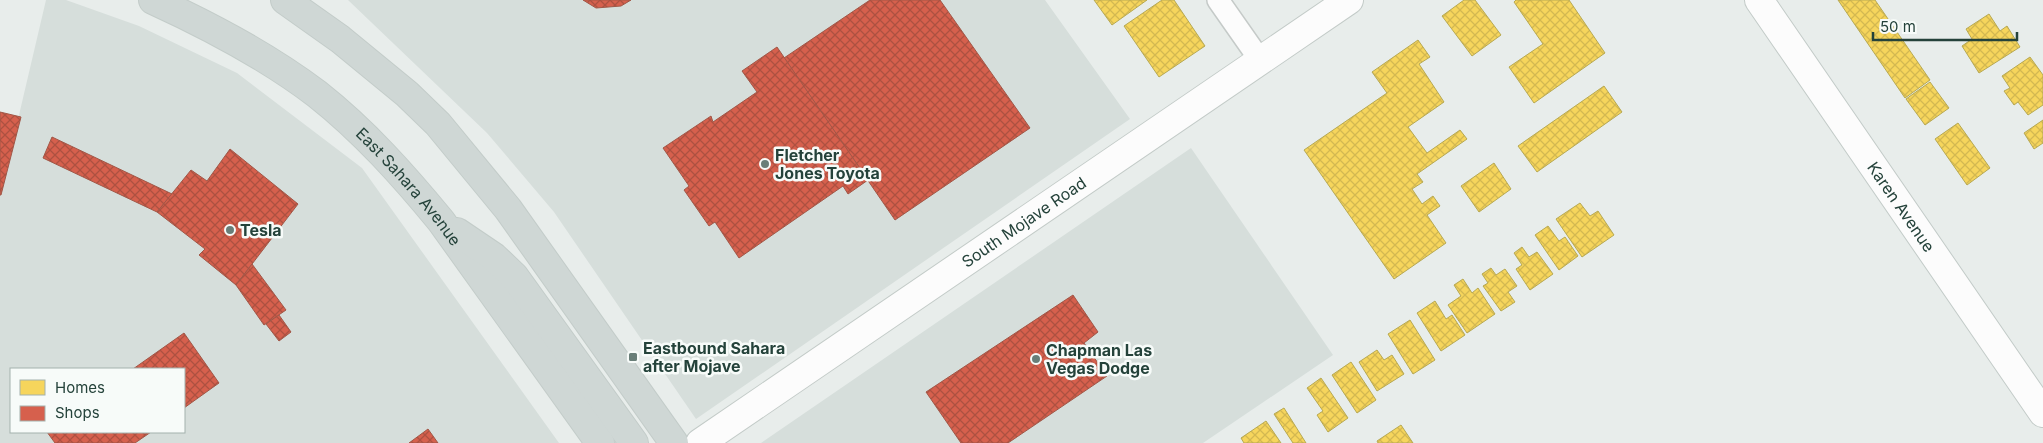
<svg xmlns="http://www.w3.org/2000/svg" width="2043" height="443" viewBox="0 0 2043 443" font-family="Inter,sans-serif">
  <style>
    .built { fill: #d6dedb; fill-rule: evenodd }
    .homes { fill: url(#homes-cross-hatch); stroke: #b7a952 }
    .shops { fill: url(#shops-cross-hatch); stroke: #a15747 }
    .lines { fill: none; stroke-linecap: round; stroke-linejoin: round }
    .street-casing { stroke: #c5cac8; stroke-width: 24 }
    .secondary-casing { stroke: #c3cbc8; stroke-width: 30 }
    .primary-casing { stroke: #c3ccc9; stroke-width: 30 }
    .street { stroke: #fcfcfc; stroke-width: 21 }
    .secondary { stroke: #fcfcfc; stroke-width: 28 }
    .primary { stroke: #cfd7d5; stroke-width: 28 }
    .poi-dot { fill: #697e78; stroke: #f7fbf9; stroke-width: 2 }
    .labels { text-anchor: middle; stroke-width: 5; stroke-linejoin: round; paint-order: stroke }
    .poi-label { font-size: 16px; font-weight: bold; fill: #24423a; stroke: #f7fbf9; text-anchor: start }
    .street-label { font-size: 16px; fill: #24423a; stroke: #f7fbf9 }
  </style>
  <defs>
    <pattern id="homes-cross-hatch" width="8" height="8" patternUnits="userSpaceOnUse" patternTransform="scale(1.25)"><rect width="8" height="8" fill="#f6d55c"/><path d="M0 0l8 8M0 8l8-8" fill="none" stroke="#d3b851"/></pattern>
    <pattern id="shops-cross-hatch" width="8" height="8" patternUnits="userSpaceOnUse" patternTransform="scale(1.25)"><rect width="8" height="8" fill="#d6604d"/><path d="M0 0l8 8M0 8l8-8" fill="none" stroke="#ad5141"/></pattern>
  </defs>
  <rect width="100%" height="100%" fill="#e8edeb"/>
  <!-- built -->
  <g class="built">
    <path d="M46 0H66L139 26 237 73 362 168 559 443H0V196ZM11 369H184V432H11Z"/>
    <polygon points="348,0 1045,0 1130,119 696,419 554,212 487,133"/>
    <polygon points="1191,148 1333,355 1203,443 761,443"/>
  </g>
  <!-- homes -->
  <g class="homes">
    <polygon points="1094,0 1147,0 1112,25"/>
    <polygon points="1162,0 1174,0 1205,46 1159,77 1124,26"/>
    <polygon points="1464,0 1475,0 1501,35 1472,56 1442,16"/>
    <polygon points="1516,0 1569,0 1605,53 1534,103 1509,67 1543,44 1514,2"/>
    <polygon points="1838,0 1875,0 1930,80 1905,98"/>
    <polygon points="1989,14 2000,31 2007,26 2020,47 1979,73 1962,46 1972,39 1966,29"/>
    <polygon points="1418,40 1430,57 1419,64 1444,102 1408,127 1427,153 1460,130 1467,139 1417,174 1423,182 1412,189 1422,204 1433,196 1440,206 1427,215 1446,243 1394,279 1304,150 1387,93 1372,72"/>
    <polygon points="2030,57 2043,75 2043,105 2028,115 2018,102 2014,105 2004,91 2010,88 2002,76"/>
    <polygon points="1930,82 1949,108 1925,125 1906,99"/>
    <polygon points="1604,86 1622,112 1537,172 1518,146"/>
    <polygon points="2043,120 2043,143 2034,149 2024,133"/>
    <polygon points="1958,123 1990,168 1967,185 1935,139"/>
    <polygon points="1494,163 1511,189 1479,212 1461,186"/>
    <polygon points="1580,203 1590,216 1598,211 1614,235 1582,257 1556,219"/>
    <polygon points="1548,226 1559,241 1565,237 1578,256 1559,270 1535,235"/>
    <polygon points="1522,247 1529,257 1537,252 1553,274 1530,290 1516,269 1522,265 1514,253"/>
    <polygon points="1491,268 1496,275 1505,269 1517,286 1508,292 1515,302 1501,311 1483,286 1488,283 1482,274"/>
    <polygon points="1463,279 1472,293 1478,288 1495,314 1467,333 1448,305 1461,296 1454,285"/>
    <polygon points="1435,301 1446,319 1452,315 1465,335 1441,351 1417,313"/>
    <polygon points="1410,320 1435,360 1413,374 1388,334"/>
    <polygon points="1377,350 1384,360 1392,355 1404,374 1377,391 1359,362"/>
    <polygon points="1351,362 1376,400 1357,413 1332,375"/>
    <polygon points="1321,378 1348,418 1328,432 1317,415 1323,411 1307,388"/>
    <polygon points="1284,408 1306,443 1293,443 1274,414"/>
    <polygon points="1266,421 1281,443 1244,443 1241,438"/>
    <polygon points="1401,425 1413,443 1378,443 1377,441"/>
  </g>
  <!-- shops -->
  <g class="shops">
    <polygon points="583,0 631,0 621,6 596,8"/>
    <polygon points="870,0 940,0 1030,128 895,220 784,58"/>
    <polygon points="777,47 868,180 848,194 843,186 739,258 715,222 709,226 684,190 689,186 663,148 711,116 713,122 757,92 742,71"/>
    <polygon points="0,112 21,117 1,195 0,195"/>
    <polygon points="52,137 172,194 157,212 43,158"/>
    <polygon points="230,149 298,204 236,285 199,255 205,249 157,212 191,170 207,181"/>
    <polygon points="252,264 286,310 264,325 236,285"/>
    <polygon points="1073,295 1098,332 1084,343 1107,376 1008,443 961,443 926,392"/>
    <polygon points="279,315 291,332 279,341 266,324"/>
    <polygon points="184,333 219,383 184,408 184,369 133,369"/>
    <polygon points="428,429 438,443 409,443"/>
    <polygon points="47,432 151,432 135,443 55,443"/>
  </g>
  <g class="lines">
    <defs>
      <polyline id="street" points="1218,0 1260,60"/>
      <g id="secondary">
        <path id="s1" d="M1759 0 2043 413"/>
        <path id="s2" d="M700 443 1349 0"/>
      </g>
      <g id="primary">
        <path id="s3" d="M153 0C210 26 267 56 317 94 364 131 404 176 441 221L600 443"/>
        <polyline points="285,0 340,39 407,94 438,124 508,209 674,443"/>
        <polyline points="457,232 494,257 514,276 634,443"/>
      </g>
    </defs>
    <!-- street casing -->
    <use href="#street" class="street-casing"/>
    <!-- secondary casing -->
    <use href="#secondary" class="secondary-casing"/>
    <!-- primary casing -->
    <use href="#primary" class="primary-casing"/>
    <!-- street -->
    <use href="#street" class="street"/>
    <!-- secondary -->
    <use href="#secondary" class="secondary"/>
    <!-- primary -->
    <use href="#primary" class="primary"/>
  </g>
  <!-- markers -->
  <g class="poi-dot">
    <circle cx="765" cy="164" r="5"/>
    <circle cx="230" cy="230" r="5"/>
    <rect x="628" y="352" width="10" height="10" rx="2.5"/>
    <circle cx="1036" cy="359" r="5"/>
  </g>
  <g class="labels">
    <!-- poi labels -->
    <g class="poi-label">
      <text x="775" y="161">Fletcher<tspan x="775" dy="18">Jones Toyota</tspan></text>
      <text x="240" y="236">Tesla</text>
      <text x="643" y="354">Eastbound Sahara<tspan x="643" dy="18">after Mojave</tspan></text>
      <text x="1046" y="356">Chapman Las<tspan x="1046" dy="18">Vegas Dodge</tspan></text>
    </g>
    <!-- street labels -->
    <g class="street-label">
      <text dy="6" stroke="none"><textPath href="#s3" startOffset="320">East Sahara Avenue</textPath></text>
      <text dy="6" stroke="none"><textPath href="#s1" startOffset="251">Karen Avenue</textPath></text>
      <text dy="6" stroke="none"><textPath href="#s2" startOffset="392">South Mojave Road</textPath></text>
    </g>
  </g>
  <!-- legend -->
  <rect x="10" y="368" width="175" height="65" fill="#f7fbf9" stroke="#a3b1ad"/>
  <rect x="20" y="380" width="25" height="15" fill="#f6d55c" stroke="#a3b1ad"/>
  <text x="55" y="393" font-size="15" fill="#24423a">Homes</text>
  <rect x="20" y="406" width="25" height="15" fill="#d6604d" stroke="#a3b1ad"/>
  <text x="55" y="418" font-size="15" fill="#24423a">Shops</text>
  <!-- scale -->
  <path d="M1873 32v8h144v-8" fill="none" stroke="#24423a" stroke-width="2.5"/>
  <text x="1880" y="32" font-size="15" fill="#24423a" stroke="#f7fbf9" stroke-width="4" paint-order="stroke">50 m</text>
</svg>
